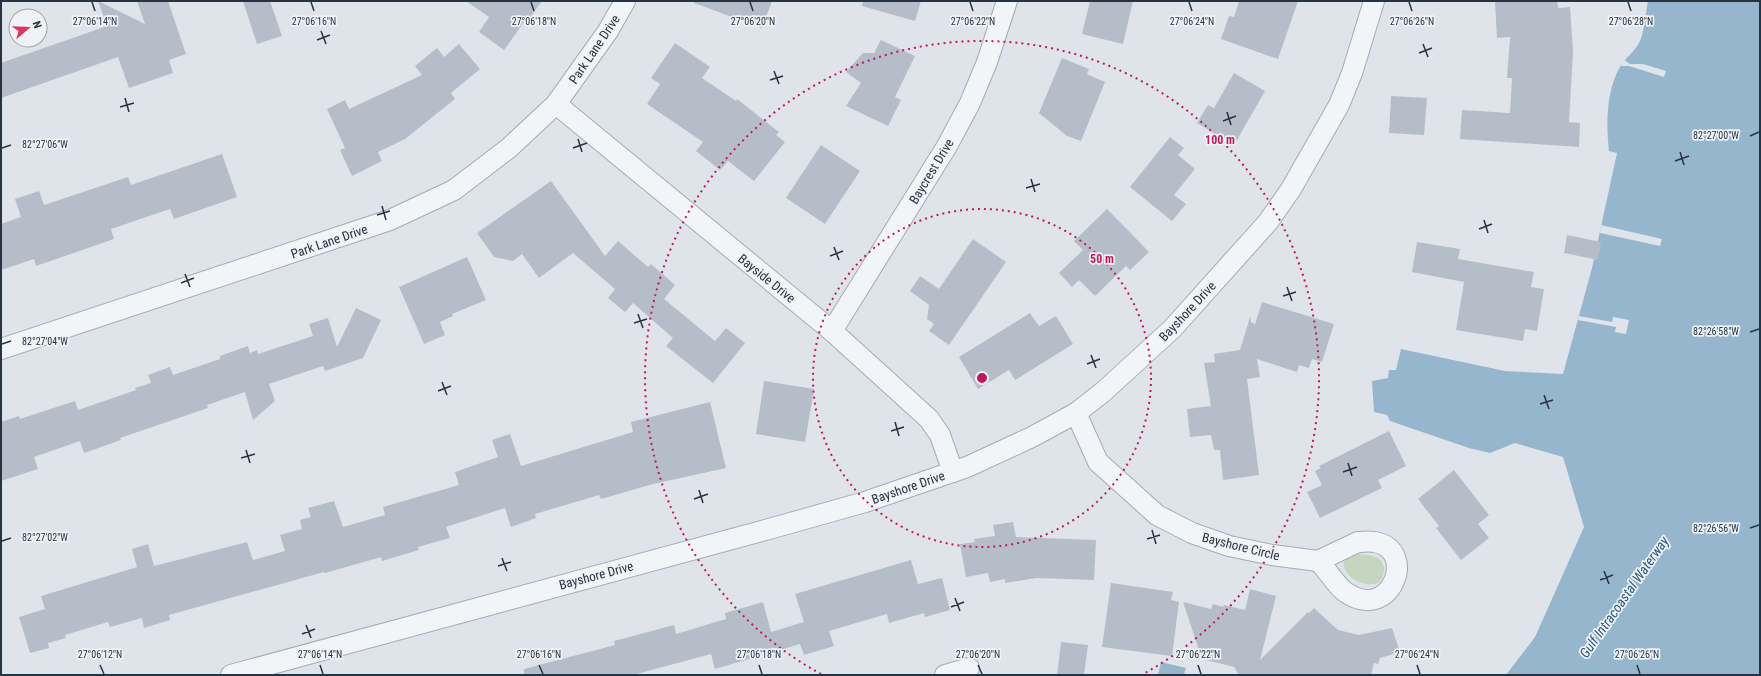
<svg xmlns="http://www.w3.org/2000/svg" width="1761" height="676" viewBox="0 0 1761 676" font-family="'Roboto Condensed',sans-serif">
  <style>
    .green { fill: #c6d5bf }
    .water { fill: #96b6ce }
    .pier { fill: #dfe4ea }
    .building { fill: #b5bec8 }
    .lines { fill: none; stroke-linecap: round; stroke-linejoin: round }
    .street-casing { stroke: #a4abb5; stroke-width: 22 }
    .street { stroke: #f2f5f8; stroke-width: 20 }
    .ticks { fill: none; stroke: #263343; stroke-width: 1.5 }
    .ring { fill: none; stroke: #c2185b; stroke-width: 2; stroke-dasharray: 2 4 }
    .labels { text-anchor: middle; stroke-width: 3.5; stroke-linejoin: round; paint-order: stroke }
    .street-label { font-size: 13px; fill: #263343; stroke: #eff3f7 }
    .water-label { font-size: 14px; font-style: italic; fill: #2c567b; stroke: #eff3f7 }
    .ticks-label { font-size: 10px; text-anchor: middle; fill: #263343; stroke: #eff3f7; stroke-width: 3.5; stroke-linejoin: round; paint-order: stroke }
    .centre { fill: #c2185b; stroke: #eff3f7; stroke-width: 2 }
    .ring-label { font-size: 12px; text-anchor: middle; font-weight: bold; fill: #c2185b; stroke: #eff3f7; stroke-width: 3.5; stroke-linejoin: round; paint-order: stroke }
  </style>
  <rect width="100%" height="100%" fill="#dfe4ea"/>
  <!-- green -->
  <path class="green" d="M1359 554C1364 555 1370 555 1375 557 1387 561 1386 576 1378 583 1353 591 1326 557 1359 554Z"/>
  <!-- water -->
  <g class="water">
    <path d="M1648 1H1760V675H1506L1535 637 1584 527 1563 457 1515 443 1490 453 1469 448 1390 421 1387 415 1374 412 1372 381 1388 378 1389 370H1396L1401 349 1505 371 1563 374 1592 268 1617 153 1609 151C1606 124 1606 91 1620 67 1625 58 1634 52 1639 43 1644 35 1646 11 1648 1Z"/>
    <polygon points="1161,662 1186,668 1184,675 1158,675"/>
  </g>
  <!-- pier -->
  <g class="pier">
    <polygon points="1624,60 1630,64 1643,64 1666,71 1664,77 1629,66 1620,66"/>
    <polygon points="1601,225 1662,239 1660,246 1600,233"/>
    <polygon points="1579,316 1612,322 1613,317 1629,320 1626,334 1615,332 1616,327 1578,320"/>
  </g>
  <!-- building -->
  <g class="building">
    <polygon points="98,1 145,24 137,1 168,1 186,54 169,60 173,73 129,88 118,57 1,98 1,63 107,26"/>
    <polygon points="243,1 270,1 282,36 257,44"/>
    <polygon points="466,1 542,1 526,23 524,22 504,50 479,32 489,17"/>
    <polygon points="694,1 772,1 762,28 694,3"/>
    <polygon points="863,1 921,1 915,21 862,6"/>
    <polygon points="1090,1 1133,1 1123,44 1082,34"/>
    <polygon points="1239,1 1298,1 1278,59 1221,39 1229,16 1234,17"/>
    <polygon points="1495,1 1557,1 1558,8 1570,7 1573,52 1569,122 1580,123 1579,147 1460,139 1462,110 1510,113 1512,78 1507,78 1510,37 1497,38"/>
    <polygon points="881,40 915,56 895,97 901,100 888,126 846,106 861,83 846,72 863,53 874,53"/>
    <polygon points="675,43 710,67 702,78 736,101 737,99 779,132 776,135 785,142 754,181 728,161 720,170 696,151 703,142 647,104 660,84 651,78"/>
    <polygon points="459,44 480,69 451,93 455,99 405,139 378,152 382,161 352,176 340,150 345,148 327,109 345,100 349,109 422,75 415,66 437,48 444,57"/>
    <polygon points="1062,58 1089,69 1087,74 1105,82 1081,141 1067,136 1039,113"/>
    <polygon points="1234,73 1265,91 1234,145 1197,123 1208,105 1214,108"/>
    <polygon points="1391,96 1427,98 1424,135 1389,133"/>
    <polygon points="1170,137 1184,148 1178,155 1195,169 1174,195 1186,204 1172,221 1130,187"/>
    <polygon points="821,145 860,171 825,224 786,198"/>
    <polygon points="222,154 237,197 174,219 170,209 111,229 114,239 36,266 34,259 1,270 1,224 21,217 15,199 39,191 44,205 128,177 131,185"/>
    <polygon points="551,181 605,256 618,241 648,267 651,264 675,285 664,299 715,341 726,328 745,343 713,383 666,346 673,338 633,303 625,312 608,298 615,289 573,253 539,278 522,254 513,261 494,257 477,233"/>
    <polygon points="1107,209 1149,252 1130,270 1126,266 1095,296 1079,280 1072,287 1059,273 1083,250 1074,241"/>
    <polygon points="1567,235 1601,242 1598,260 1564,253"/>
    <polygon points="973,239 1006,262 949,345 929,331 934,324 927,319 929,305 910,291 920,276 939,289"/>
    <polygon points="1417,242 1460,249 1458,259 1534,272 1531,287 1544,289 1537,331 1525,329 1523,341 1456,330 1464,282 1412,272"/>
    <polygon points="467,257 486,300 452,314 453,316 440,322 445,335 424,344 399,287"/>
    <polygon points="1262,302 1334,324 1322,362 1312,359 1309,368 1299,365 1297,372 1257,359 1260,377 1247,379 1259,475 1223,480 1220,450 1214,450 1211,435 1190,437 1187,409 1211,406 1204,363 1215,362 1214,354 1240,350 1250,317 1251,322 1255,324"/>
    <polygon points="356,308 381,320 363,358 325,371 323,366 269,384 275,401 253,420 245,392 207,405 208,408 120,438 121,440 84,453 80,441 34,457 38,469 1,481 1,422 19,416 20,419 75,401 78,410 136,390 135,388 151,383 148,375 170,367 173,375 220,359 220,356 248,346 250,353 257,350 258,354 313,336 309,324 328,318 337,347"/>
    <polygon points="1030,313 1039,326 1056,316 1073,344 1015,380 1009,370 978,389 959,357"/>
    <polygon points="764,381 814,389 805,442 756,434"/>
    <polygon points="710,402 726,468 653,484 601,499 599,495 535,514 536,518 511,527 505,508 446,527 450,538 418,547 419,550 382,561 381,557 325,573 324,572 169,615 170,620 144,628 142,618 110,627 108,622 65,635 66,638 48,643 49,648 30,653 19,617 45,609 41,596 137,567 132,549 148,544 154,566 247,542 253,560 285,551 280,535 302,529 300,520 311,517 308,508 334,501 343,527 385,515 383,507 459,485 455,472 498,457 492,440 510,434 521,466 633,432 631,422"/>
    <polygon points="1389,431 1406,466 1378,480 1382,488 1320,518 1307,492 1322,485 1315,471 1321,468 1319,466"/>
    <polygon points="1454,470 1489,515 1478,524 1489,538 1461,560 1436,528 1439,526 1418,499"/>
    <polygon points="1013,522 1016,537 1096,540 1094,580 1036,578 1005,583 1005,579 990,582 988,573 966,577 960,544 975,542 974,539 995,536 993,525"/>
    <polygon points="911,560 918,584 942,578 950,610 925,617 924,613 889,623 887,614 829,631 834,646 804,655 800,644 715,669 711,654 633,675 524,675 524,669 615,645 614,641 674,625 676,634 726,619 725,613 763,602 771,632 804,622 795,594"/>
    <polygon points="1111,583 1173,592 1171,600 1179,602 1172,656 1102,647"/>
    <polygon points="1250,589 1276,596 1260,660 1308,612 1309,613 1314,608 1338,630 1359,635 1392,628 1400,652 1380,658 1378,664 1374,663 1371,675 1239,675 1234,667 1202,659 1183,602 1211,609 1213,604 1223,607 1224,605 1245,610"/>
    <polygon points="1061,642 1088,645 1084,675 1057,675"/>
  </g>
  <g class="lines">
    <defs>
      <g id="street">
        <polyline points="556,104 832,331 929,419 940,435 953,472"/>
        <polyline points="832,331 947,146 970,103 987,62 1007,1"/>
        <polyline points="1,349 390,220 454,190 509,148 556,104 608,31 625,1"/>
        <polyline points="1076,413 1098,462 1157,515 1192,533 1229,546 1272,555 1318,561"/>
        <path d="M1358 542C1363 542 1369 541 1374 542 1420 549 1390 626 1344 591 1335 584 1327 569 1318 561Z"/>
        <polyline points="231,675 769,529 865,502 967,467 1032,437 1076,413 1103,392 1172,329 1268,222 1291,189 1339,105 1352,73 1374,1"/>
        <polyline points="945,675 969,668"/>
      </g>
    </defs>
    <!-- street casing -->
    <use href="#street" class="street-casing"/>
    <!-- street -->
    <use href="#street" class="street"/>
  </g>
  <!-- ticks -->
  <path class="ticks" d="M92 2 95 11M311 2 314 11M531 2 534 11M750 2 753 11M970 2 973 11M1189 2 1192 11M1409 2 1412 11M1628 2 1631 11M321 31 326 44M317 40 330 35M1423 44 1428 57M1419 53 1432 48M774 71 779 84M770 80 783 76M125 98 129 112M120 107 134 103M1227 112 1231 125M1223 121 1236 116M1750 136 1759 132M578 139 582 152M2 148 11 145M573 148 587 143M1680 152 1684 165M1675 161 1689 156M1031 179 1035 192M1026 188 1040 184M382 206 386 220M377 215 390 211M1484 220 1488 233M1479 229 1492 224M834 247 839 260M830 256 843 251M185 274 190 287M181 283 194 278M1287 287 1292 301M1283 296 1296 292M638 314 643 328M634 323 647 319M1750 332 1759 329M2 344 11 341M1091 355 1096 368M1087 364 1100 359M442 382 447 395M438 391 451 386M1544 395 1549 409M1540 404 1553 400M895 422 899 436M891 431 904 427M246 450 250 463M241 458 255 454M1348 463 1352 476M1343 472 1357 467M699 490 703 503M694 499 708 494M1750 528 1759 525M1152 530 1156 544M1147 539 1160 535M2 541 11 538M502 558 507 571M498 566 511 562M1604 571 1609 584M1600 580 1613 575M955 598 960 611M951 607 964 602M306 625 311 638M302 634 315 629M100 665 104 674M320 665 323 674M539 665 543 674M759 665 762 674M978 665 982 674M1198 665 1201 674M1417 665 1420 674M1637 665 1640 674"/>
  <!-- distance rings -->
  <g class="ring">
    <circle cx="982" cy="378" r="169"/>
    <path d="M821 674A337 337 0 1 1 1143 674"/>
  </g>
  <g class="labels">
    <!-- street labels -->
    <g class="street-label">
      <text transform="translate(594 49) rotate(-56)" y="5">Park Lane Drive</text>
      <text transform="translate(931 171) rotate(-59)" y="5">Baycrest Drive</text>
      <text transform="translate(329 241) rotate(-19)" y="5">Park Lane Drive</text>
      <text transform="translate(767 278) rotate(39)" y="5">Bayside Drive</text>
      <text transform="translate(1187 311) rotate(-47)" y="5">Bayshore Drive</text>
      <text transform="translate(908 487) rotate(-19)" y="5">Bayshore Drive</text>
      <text transform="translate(1241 546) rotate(14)" y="5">Bayshore Circle</text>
      <text transform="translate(596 575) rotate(-15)" y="5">Bayshore Drive</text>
    </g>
    <!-- water labels -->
    <g class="water-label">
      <text transform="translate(1624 597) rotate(-55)" y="5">Gulf Intracoastal Waterway</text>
    </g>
  </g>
  <g class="ticks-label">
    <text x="95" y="25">27°06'14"N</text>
    <text x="314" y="25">27°06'16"N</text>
    <text x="534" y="25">27°06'18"N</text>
    <text x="973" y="25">27°06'22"N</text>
    <text x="1192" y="25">27°06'24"N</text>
    <text x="1412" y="25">27°06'26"N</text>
    <text x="753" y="25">27°06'20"N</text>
    <text x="1631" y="25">27°06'28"N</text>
    <text x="1716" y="139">82°27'00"W</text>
    <text x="45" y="148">82°27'06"W</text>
    <text x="1716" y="335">82°26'58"W</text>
    <text x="45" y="345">82°27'04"W</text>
    <text x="1716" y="532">82°26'56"W</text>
    <text x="45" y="541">82°27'02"W</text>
    <text x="100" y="658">27°06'12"N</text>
    <text x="320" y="658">27°06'14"N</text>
    <text x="539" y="658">27°06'16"N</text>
    <text x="759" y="658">27°06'18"N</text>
    <text x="978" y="658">27°06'20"N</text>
    <text x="1198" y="658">27°06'22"N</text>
    <text x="1417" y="658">27°06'24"N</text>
    <text x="1637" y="658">27°06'26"N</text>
  </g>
  <circle cx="982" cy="378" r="6" class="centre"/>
  <g class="ring-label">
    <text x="1220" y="144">100 m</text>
    <text x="1102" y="263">50 m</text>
  </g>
  <!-- border -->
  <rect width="1761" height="676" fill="none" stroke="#263343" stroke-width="4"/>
  <!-- north arrow -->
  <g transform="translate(28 28) rotate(71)"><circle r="19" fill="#eff3f7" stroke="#9fa6af"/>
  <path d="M0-3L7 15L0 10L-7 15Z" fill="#dd365e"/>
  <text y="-6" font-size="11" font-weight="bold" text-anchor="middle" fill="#263343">N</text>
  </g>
</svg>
